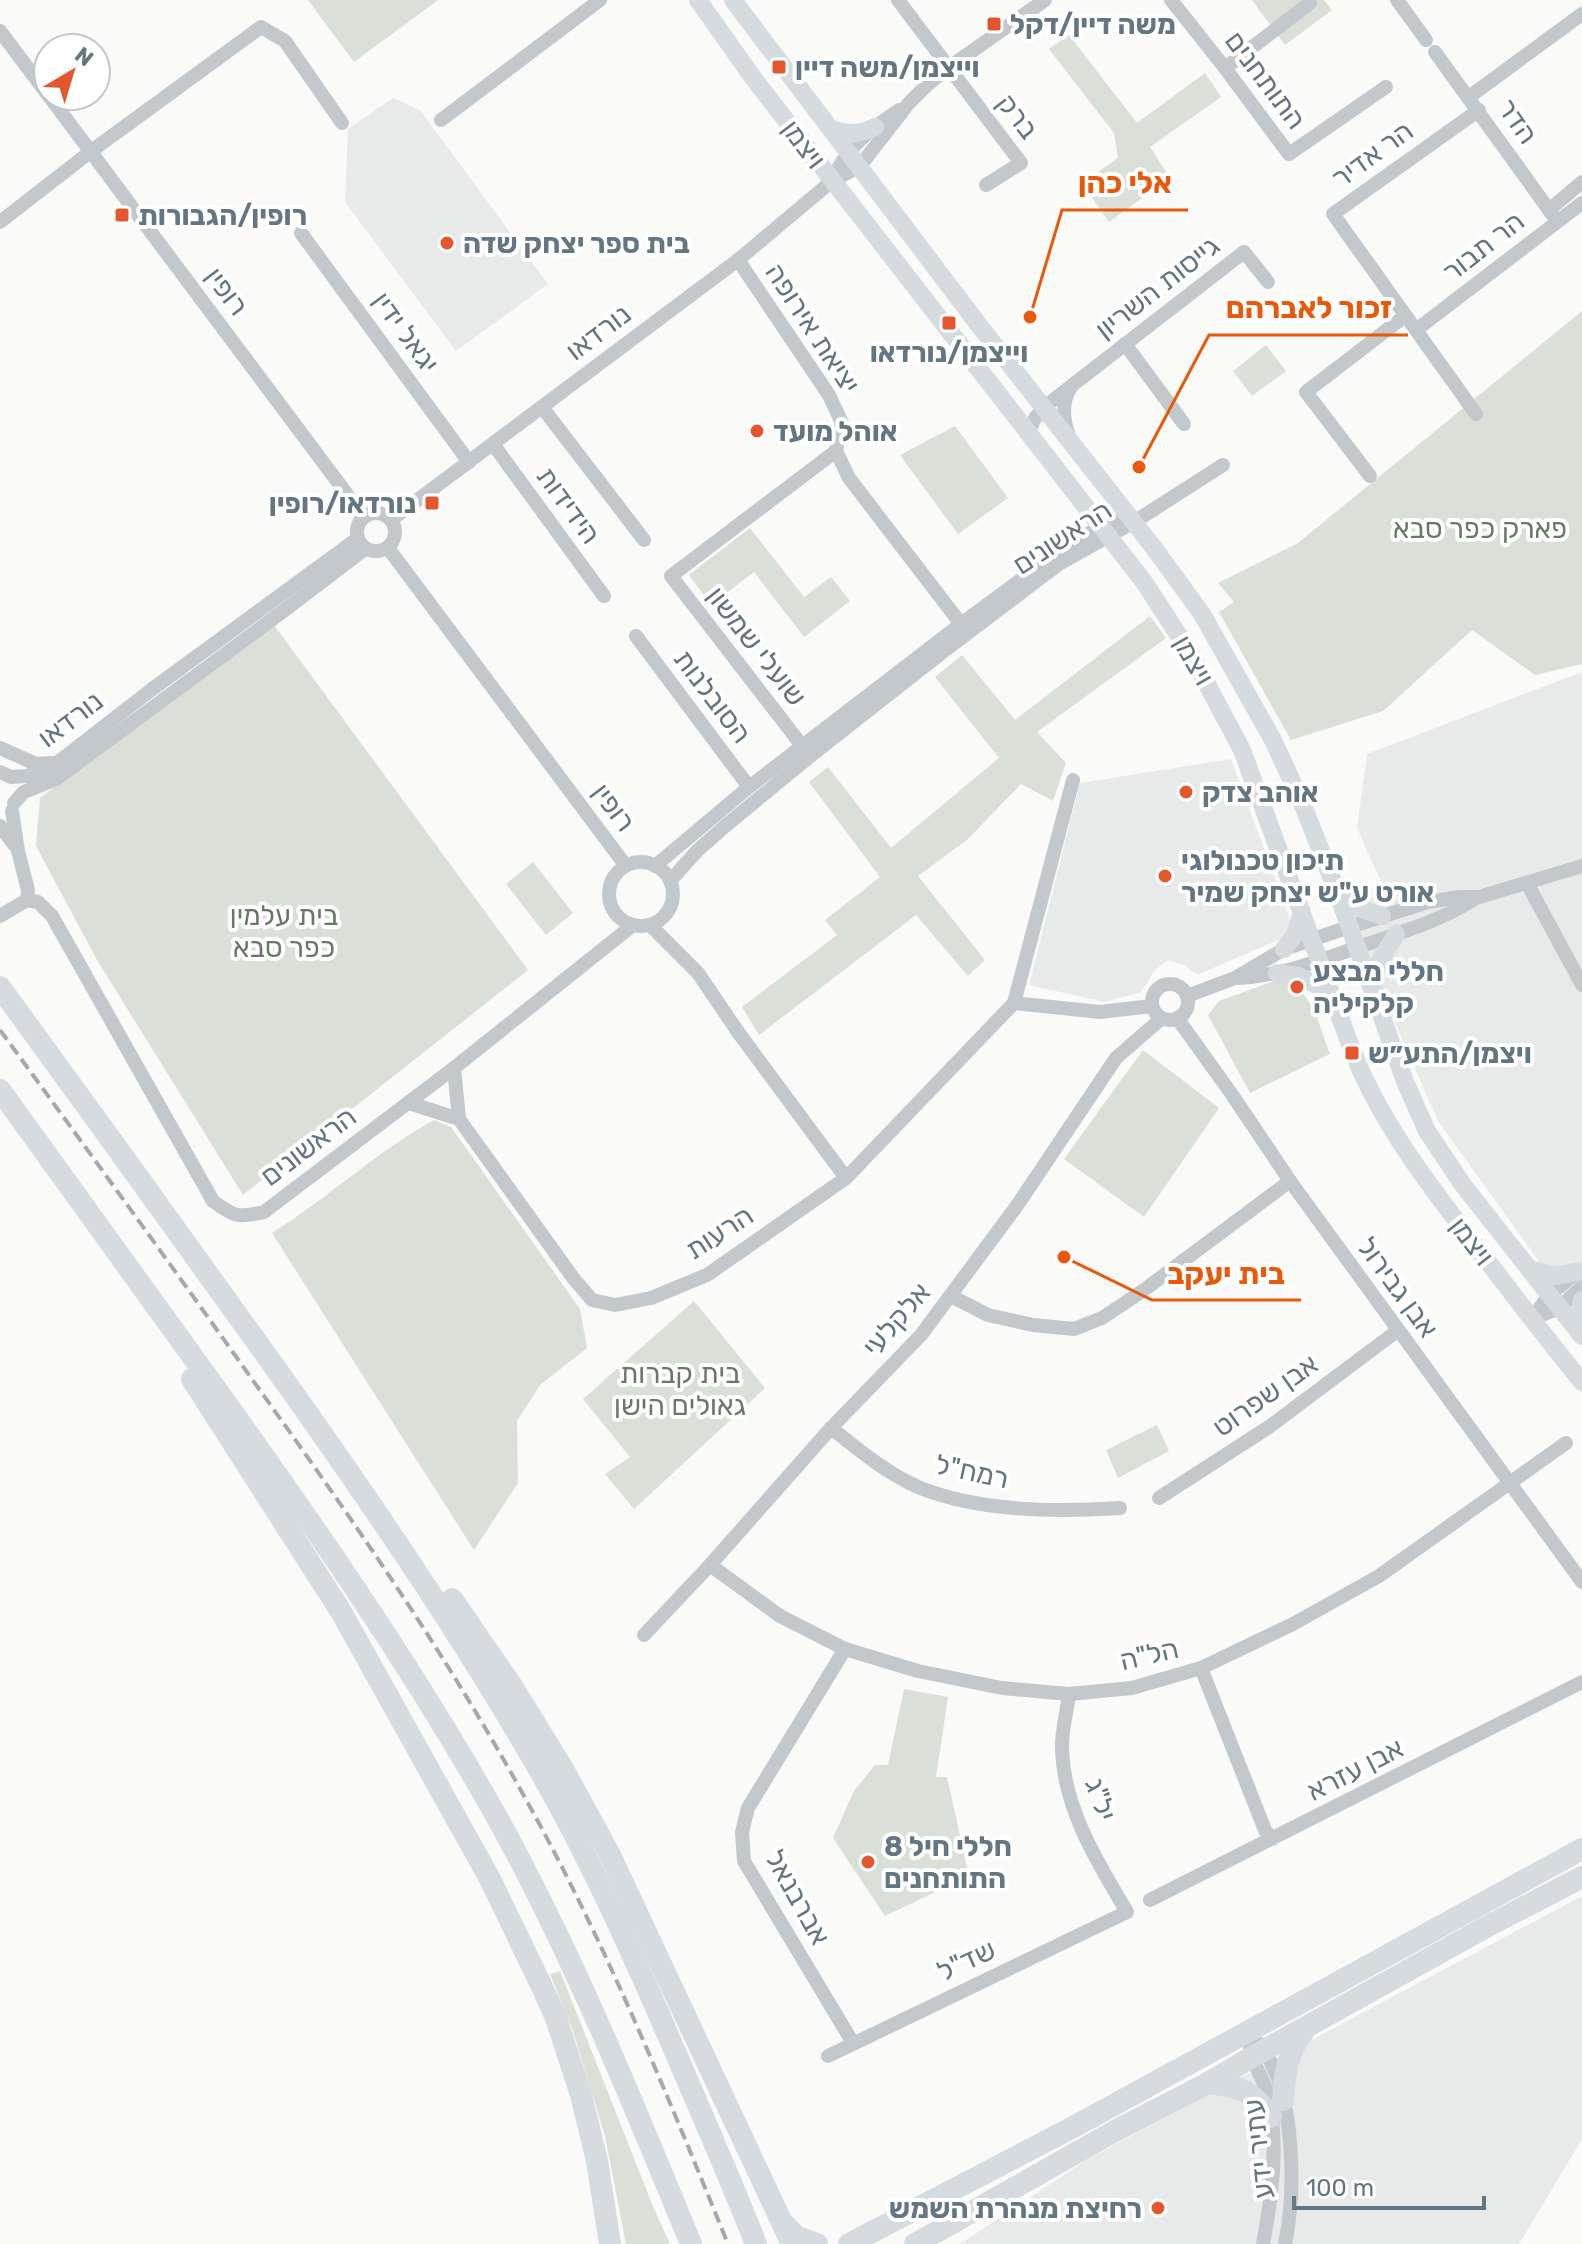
<svg xmlns="http://www.w3.org/2000/svg" width="1582" height="2244" viewBox="0 0 1582 2244" font-family="Rubik,Heebo,sans-serif">
  <style>
    .built { fill: #e8e9e9 }
    .green { fill: #dadfd7 }
    .lines { fill: none; stroke-linecap: round; stroke-linejoin: round }
    .minor { stroke: #c3c8cc; stroke-width: 14 }
    .major { stroke: #d6dbdf; stroke-width: 18 }
    .highway { stroke: #d6dbdf; stroke-width: 22 }
    .rail { stroke: #a2aab0; stroke-width: 4; stroke-dasharray: 12 6; stroke-linecap: butt }
    .poi-dot { fill: #e4572e; stroke: #fff; stroke-width: 3 }
    .labels { text-anchor: middle; stroke-width: 8; stroke-linejoin: round; paint-order: stroke }
    .poi-label { font-size: 28px; font-weight: bold; fill: #657683; stroke: #fff; text-anchor: start }
    .street-label { font-size: 28px; fill: #657683; stroke: #fff }
    .park-label { font-size: 28px; fill: #687a64; stroke: #fff }
    .leader { fill: none; stroke: #e8590c; stroke-width: 3 }
    .callout-dot { fill: #e8590c; stroke: #fff; stroke-width: 3 }
    .callout-label { font-size: 30px; text-anchor: middle; font-weight: bold; fill: #e8590c; stroke: #fff; stroke-width: 8; stroke-linejoin: round; paint-order: stroke }
  </style>
  <rect width="100%" height="100%" fill="#fafaf8"/>
  <!-- built -->
  <g class="built">
    <polygon points="393,98 420,110 548,284 456,351 345,202 348,129"/>
    <polygon points="1582,672 1582,1321 1438,1121 1373,972 1351,895 1382,884 1357,828 1367,754"/>
    <polygon points="1231,759 1295,933 1197,975 1184,965 1168,960 1155,970 1141,992 1104,1002 1029,985 1080,783"/>
    <polygon points="1582,1896 1582,2139 1519,2244 960,2244 1088,2159"/>
  </g>
  <!-- green -->
  <g class="green">
    <polygon points="308,0 438,0 354,62"/>
    <polygon points="1252,0 1324,0 1332,10 1285,45"/>
    <polygon points="1069,35 1137,123 1205,73 1221,97 1150,147 1170,178 1109,222 1082,183 1118,158 1114,133 1049,49"/>
    <polygon points="1582,311 1582,664 1535,675 1472,630 1383,711 1291,740 1219,612 1234,602 1218,583 1298,543"/>
    <polygon points="1266,345 1286,371 1252,396 1233,371"/>
    <polygon points="955,426 1008,498 958,534 900,455"/>
    <polygon points="750,528 804,597 831,577 850,601 804,637 754,572 711,605 689,575"/>
    <polygon points="1150,616 1166,638 1037,732 1066,763 1053,801 1021,784 968,839 918,876 985,960 968,976 916,915 759,1035 742,1007 837,935 825,920 880,877 809,782 828,767 891,848 999,758 935,677 962,655 1015,720"/>
    <polygon points="274,625 528,970 243,1195 97,960 36,846 40,798"/>
    <polygon points="533,862 573,913 546,935 506,884"/>
    <path d="M1274 981C1280 982 1288 982 1293 985 1313 995 1322 1034 1330 1054L1250 1093 1208 1015 1219 1001Z"/>
    <polygon points="1143,1050 1219,1108 1144,1217 1064,1159"/>
    <path d="M434 1120 451 1127 580 1309 587 1348 540 1385 517 1421 518 1483 474 1550 272 1233C328 1198 376 1152 434 1120Z"/>
    <polygon points="694,1301 765,1388 634,1509 605,1474 630,1457 583,1399"/>
    <polygon points="1157,1425 1169,1451 1118,1478 1106,1450"/>
    <polygon points="904,1689 948,1697 936,1777 947,1777 969,1876 885,1916 833,1838 854,1791 875,1765 888,1765"/>
    <polygon points="560,1971 654,2209 670,2244 626,2244 605,2136 573,2031 550,1974"/>
  </g>
  <g class="lines">
    <!-- minor -->
    <g class="minor">
      <polyline points="898,0 1021,163 986,185"/>
      <polyline points="1171,0 1225,68 1289,154 1386,87"/>
      <polyline points="1397,0 1426,40"/>
      <polyline points="0,31 48,95"/>
      <polyline points="1435,52 1557,221"/>
      <polyline points="1225,68 1310,3"/>
      <polyline points="49,96 364,517"/>
      <polyline points="1469,97 1582,14"/>
      <polyline points="441,120 600,0"/>
      <path d="M832 181C845 148 871 129 899 110"/>
      <polyline points="1549,210 1582,182"/>
      <polyline points="0,222 90,152 261,27 285,41 342,123"/>
      <polyline points="301,233 469,462"/>
      <polyline points="738,260 829,395 842,423 836,451 849,478 961,624"/>
      <polyline points="1416,330 1582,203"/>
      <polyline points="1125,344 1184,424"/>
      <polyline points="542,407 644,540"/>
      <polyline points="1476,414 1333,214 1479,110"/>
      <polyline points="1028,433 1035,418 1043,408 1244,252 1268,282"/>
      <path d="M1069 436C1063 419 1061 403 1071 387"/>
      <polyline points="493,444 604,596"/>
      <polyline points="1370,476 1306,392 1405,316"/>
      <circle cx="376" cy="532" r="19"/>
      <polyline points="391,520 738,260 832,181 860,166 909,103 927,85 948,68 1045,0"/>
      <polyline points="388,548 626,866"/>
      <polyline points="636,636 749,787"/>
      <polyline points="803,747 671,576 836,451"/>
      <polyline points="0,748 36,764 52,763"/>
      <polyline points="0,772 11,777 28,776 57,763 151,690 357,539"/>
      <polyline points="14,803 24,792 56,779 282,612 365,549"/>
      <polyline points="12,811 18,851 28,890 27,900"/>
      <polyline points="0,826 16,847"/>
      <circle cx="641" cy="894" r="32"/>
      <polyline points="655,866 749,787 961,624 1067,546 1109,522 1121,520 1134,522"/>
      <polyline points="670,881 697,851 724,827 809,757 944,651 1059,564 1134,522 1223,465"/>
      <polyline points="1527,883 1582,985"/>
      <path d="M27 900 38 902 52 916 213 1201C234 1217 239 1218 264 1212L454 1068 633 925"/>
      <polyline points="0,916 27,900"/>
      <polyline points="650,925 698,973 738,1032 846,1178"/>
      <path d="M1238 978C1280 976 1319 961 1358 947 1400 933 1441 921 1478 897"/>
      <circle cx="1170" cy="1002" r="18"/>
      <polyline points="1187,996 1235,978 1284,949 1349,927 1428,902 1459,897 1479,897 1582,866"/>
      <polyline points="1014,1003 1073,780"/>
      <polyline points="1177,1018 1233,1096 1290,1181 1582,1582"/>
      <polyline points="454,1068 459,1119 574,1279 592,1300 615,1305 651,1298 707,1275 846,1178 1014,1003 1100,1012 1152,1006"/>
      <polyline points="409,1103 459,1119"/>
      <polyline points="951,1296 988,1315 1033,1325 1074,1329 1102,1318 1144,1290 1290,1181"/>
      <polyline points="1532,1319 1549,1295 1575,1274"/>
      <polyline points="1532,1319 1559,1308 1582,1287"/>
      <path d="M831 1428C858 1449 886 1473 918 1487 979 1512 1056 1512 1120 1508"/>
      <polyline points="1159,1498 1269,1427 1397,1331"/>
      <polyline points="710,1565 780,1616 845,1649 918,1671 1002,1688 1069,1694 1132,1688 1201,1668 1293,1624 1379,1576 1566,1443"/>
      <polyline points="644,1635 710,1565 831,1428 921,1335 1016,1207 1116,1058 1162,1018"/>
      <polyline points="845,1649 748,1808 742,1832 744,1861 853,2043"/>
      <polyline points="1201,1668 1265,1830 1272,1839"/>
      <polyline points="1150,1900 1582,1682"/>
      <path d="M1247 2033C1252 2038 1260 2044 1264 2050 1295 2097 1296 2191 1285 2244"/>
      <path d="M1250 2049C1253 2065 1264 2079 1268 2096 1279 2143 1272 2197 1263 2244"/>
      <path d="M828 2056 1127 1912C1098 1863 1064 1809 1062 1750 1061 1732 1067 1712 1069 1694"/>
    </g>
    <!-- major -->
    <g class="major">
      <path d="M698 0 754 79 1144 582 1191 654 1242 750 1352 1050C1381 1123 1428 1184 1476 1246 1511 1292 1546 1338 1582 1382"/>
      <polyline points="733,0 978,324 1154,548 1202,614 1273,740 1302,803 1336,889 1406,1084 1427,1131 1463,1185 1582,1336"/>
      <path d="M831 129C846 135 860 135 875 127"/>
      <polyline points="1337,891 1356,907 1382,916"/>
      <polyline points="1284,949 1295,935 1302,912"/>
      <polyline points="1277,973 1298,976 1329,991"/>
      <polyline points="1373,990 1377,966 1396,934"/>
      <polyline points="1529,1269 1557,1276 1579,1271"/>
      <polyline points="1582,1300 1579,1320 1582,1335"/>
    </g>
    <!-- highway -->
    <g class="highway">
      <path d="M0 987C90 1111 180 1234 269 1359 366 1495 462 1634 545 1780 591 1861 630 1947 667 2033 697 2103 728 2173 756 2244"/>
      <path d="M0 1090C79 1198 157 1306 234 1414 326 1543 416 1674 494 1812 571 1950 631 2098 691 2244"/>
      <polyline points="192,1379 340,1610 490,1879 543,1989 556,2018 581,2095 597,2161 610,2244"/>
      <polyline points="452,1599 512,1686 563,1769 609,1853 792,2244"/>
      <path d="M1208 2083C1241 2087 1251 2090 1271 2117"/>
      <path d="M1283 2100C1285 2069 1287 2052 1307 2027"/>
      <polyline points="785,2225 797,2237 817,2244"/>
      <polyline points="849,2244 1077,2125 1582,1849"/>
      <polyline points="915,2244 1115,2131 1208,2083 1252,2057 1488,1926 1582,1877"/>
    </g>
    <!-- rail -->
    <path class="rail" d="M0 1030C87 1149 174 1269 259 1389 353 1520 446 1654 524 1796 604 1939 666 2092 728 2244"/>
  </g>
  <!-- markers -->
  <g class="poi-dot">
    <rect x="986" y="16" width="16" height="16" rx="4"/>
    <rect x="771" y="59" width="16" height="16" rx="4"/>
    <rect x="114" y="207" width="16" height="16" rx="4"/>
    <circle cx="447" cy="243" r="8"/>
    <rect x="941" y="315" width="16" height="16" rx="4"/>
    <circle cx="757" cy="431" r="8"/>
    <rect x="424" y="495" width="16" height="16" rx="4"/>
    <circle cx="1186" cy="792" r="8"/>
    <circle cx="1165" cy="876" r="8"/>
    <circle cx="1297" cy="987" r="8"/>
    <rect x="1344" y="1045" width="16" height="16" rx="4"/>
    <circle cx="868" cy="1862" r="8"/>
    <circle cx="1158" cy="2208" r="8"/>
  </g>
  <g class="labels">
    <!-- poi labels -->
    <g class="poi-label">
      <text x="1010" y="34">משה דיין/דקל</text>
      <text x="795" y="77">וייצמן/משה דיין</text>
      <text x="138" y="225">רופין/הגבורות</text>
      <text x="463" y="253">בית ספר יצחק שדה</text>
      <text x="949" y="362" text-anchor="middle">וייצמן/נורדאו</text>
      <text x="773" y="441">אוהל מועד</text>
      <text x="416" y="513" text-anchor="end">נורדאו/רופין</text>
      <text x="1202" y="802">אוהב צדק</text>
      <text x="1181" y="870">תיכון טכנולוגי<tspan x="1181" dy="32">אורט ע"ש יצחק שמיר</tspan></text>
      <text x="1313" y="981">חללי מבצע<tspan x="1313" dy="32">קלקיליה</tspan></text>
      <text x="1368" y="1063">ויצמן/התע״ש</text>
      <text x="884" y="1856">8 חללי חיל<tspan x="884" dy="32">התותחנים</tspan></text>
      <text x="1142" y="2218" text-anchor="end">רחיצת מנהרת השמש</text>
    </g>
    <!-- street labels -->
    <g class="street-label">
      <text transform="translate(1266 80) rotate(53)" y="10">התותחנים</text>
      <text transform="translate(1018 116) rotate(52)" y="10">ברק</text>
      <text transform="translate(1518 121) rotate(55)" y="10">הדר</text>
      <text transform="translate(804 144) rotate(53)" y="10">ויצמן</text>
      <text transform="translate(1372 154) rotate(-36)" y="10">הר אדיר</text>
      <text transform="translate(1483 246) rotate(-38)" y="10">הר תבור</text>
      <text transform="translate(1157 287) rotate(-38)" y="10">גייסות השריון</text>
      <text transform="translate(227 291) rotate(53)" y="10">רופין</text>
      <text transform="translate(813 328) rotate(57)" y="10">יציאת אירופה</text>
      <text transform="translate(406 332) rotate(54)" y="10">יגאל ידין</text>
      <text transform="translate(598 332) rotate(-37)" y="10">נורדאו</text>
      <text transform="translate(569 505) rotate(54)" y="10">הידידות</text>
      <text transform="translate(1062 537) rotate(-33)" y="10">הראשונים</text>
      <text transform="translate(757 646) rotate(52)" y="10">שועלי שמשון</text>
      <text transform="translate(1194 660) rotate(60)" y="10">ויצמן</text>
      <text transform="translate(713 696) rotate(53)" y="10">הסובלנות</text>
      <text transform="translate(70 719) rotate(-37)" y="10">נורדאו</text>
      <text transform="translate(614 807) rotate(53)" y="10">רופין</text>
      <text transform="translate(308 1146) rotate(-37)" y="10">הראשונים</text>
      <text transform="translate(719 1232) rotate(-33)" y="10">הרעות</text>
      <text transform="translate(1472 1241) rotate(52)" y="10">ויצמן</text>
      <text transform="translate(1398 1287) rotate(54)" y="10">אבן גבירול</text>
      <text transform="translate(896 1319) rotate(-49)" y="10">אלקלעי</text>
      <text transform="translate(1265 1395) rotate(-35)" y="10">אבן שפרוט</text>
      <text transform="translate(972 1471) rotate(12)" y="10">רמח"ל</text>
      <text transform="translate(1149 1654) rotate(-13)" y="10">הל"ה</text>
      <text transform="translate(1355 1769) rotate(-27)" y="10">אבן עזרא</text>
      <text transform="translate(1101 1799) rotate(71)" y="10">יל"ג</text>
      <text transform="translate(798 1897) rotate(61)" y="10">אברבנאל</text>
      <text transform="translate(966 1960) rotate(-25)" y="10">שד"ל</text>
      <text transform="translate(1258 2149) rotate(-96)" y="10">עתיר ידע</text>
    </g>
    <!-- park labels -->
    <g class="park-label">
      <text x="1480" y="538">פארק כפר סבא</text>
      <text x="284" y="925">בית עלמין<tspan x="284" dy="32">כפר סבא</tspan></text>
      <text x="680" y="1383">בית קברות<tspan x="680" dy="32">גאולים הישן</tspan></text>
    </g>
  </g>
  <!-- callouts -->
  <path class="leader" d="M1030 317L1062 210H1188M1139 467L1209 335H1408M1064 1257L1152 1300H1301"/>
  <g class="callout-dot">
    <circle cx="1030" cy="317" r="8"/>
    <circle cx="1139" cy="467" r="8"/>
    <circle cx="1064" cy="1257" r="8"/>
  </g>
  <g class="callout-label">
    <text x="1125" y="193">אלי כהן</text>
    <text x="1309" y="318">זכור לאברהם</text>
    <text x="1226" y="1284">בית יעקב</text>
  </g>
  <!-- north arrow -->
  <g transform="translate(72 72) rotate(38)"><circle r="38" fill="#ffffff" stroke="#c1c8cd" stroke-width="2"/>
  <path d="M0-6L14 30L0 20L-14 30Z" fill="#e4572e"/>
  <text y="-12" font-size="22" font-weight="bold" text-anchor="middle" fill="#657683">N</text>
  </g>
  <!-- scale -->
  <path d="M1294 2196v12h190v-12" fill="none" stroke="#657683" stroke-width="4"/>
  <text x="1306" y="2196" font-size="24" fill="#657683" stroke="#ffffff" stroke-width="6" paint-order="stroke">100 m</text>
</svg>
